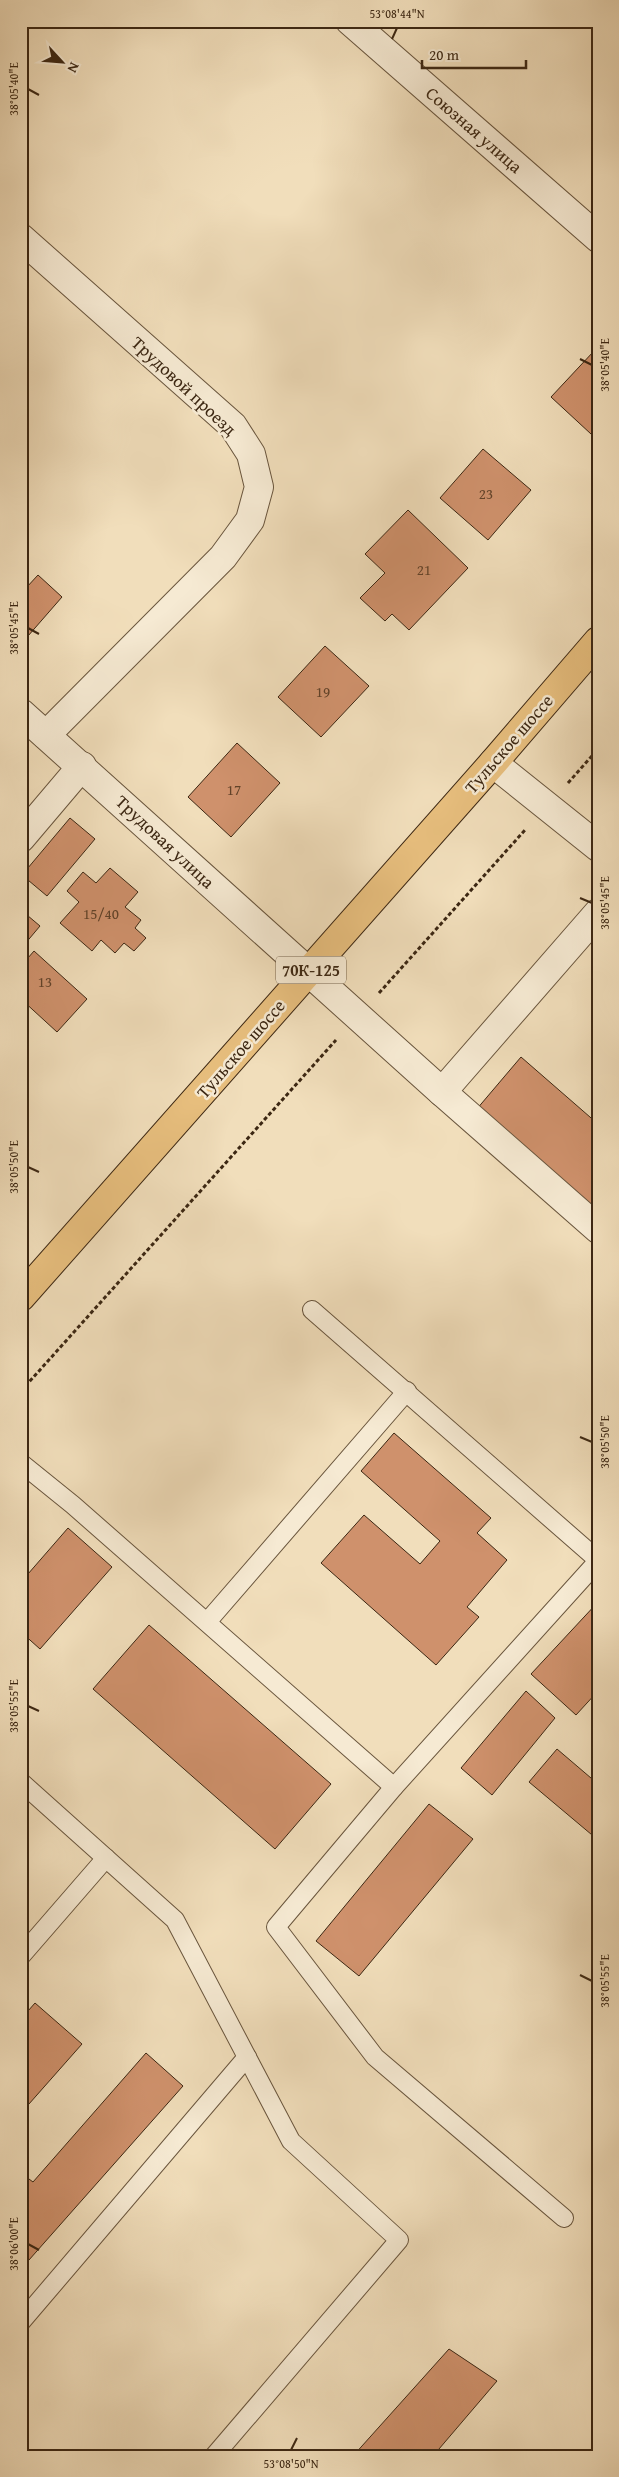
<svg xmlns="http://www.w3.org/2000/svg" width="619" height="2477" viewBox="0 0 619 2477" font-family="'Gentium Book Plus',serif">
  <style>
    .building { fill: #cf916c; stroke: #3c2713 }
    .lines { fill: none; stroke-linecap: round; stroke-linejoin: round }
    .lane-casing { stroke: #69553d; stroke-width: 20 }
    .street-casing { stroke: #69553d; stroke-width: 30 }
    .primary-casing { stroke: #3c2713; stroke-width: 30 }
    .path { stroke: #3c2713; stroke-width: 3; stroke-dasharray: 4 2.5; stroke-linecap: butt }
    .lane { stroke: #f6ead3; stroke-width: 18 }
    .street { stroke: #f6ead3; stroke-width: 28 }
    .primary { stroke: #e8bf7e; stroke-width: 28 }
    .ticks { fill: none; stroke: #3c2713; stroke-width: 2 }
    .labels { text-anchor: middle; stroke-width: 5; stroke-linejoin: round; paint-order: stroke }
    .number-label { font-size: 15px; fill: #614229 }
    .shield { fill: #f6ead3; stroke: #74624d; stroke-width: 1 }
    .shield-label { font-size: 16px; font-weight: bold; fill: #3c2713 }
    .street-label { font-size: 18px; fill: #3c2713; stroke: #f6ead3 }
    .neatline { fill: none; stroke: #3c2713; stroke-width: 2 }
    .ticks-label { font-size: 12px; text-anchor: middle; fill: #3c2713 }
  </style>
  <rect width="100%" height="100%" fill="#f1debb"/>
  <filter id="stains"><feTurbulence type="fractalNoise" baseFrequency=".004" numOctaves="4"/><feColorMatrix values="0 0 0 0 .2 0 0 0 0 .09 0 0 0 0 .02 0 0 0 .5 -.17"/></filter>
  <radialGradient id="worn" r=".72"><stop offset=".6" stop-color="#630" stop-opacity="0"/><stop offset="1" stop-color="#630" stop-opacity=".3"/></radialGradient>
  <!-- building -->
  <g class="building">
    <polygon points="594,351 598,354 598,427 591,434 551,397"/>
    <polygon points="483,449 531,490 488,540 440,498"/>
    <polygon points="408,510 468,568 409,630 392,614 385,621 360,598 385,573 365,554"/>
    <polygon points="38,575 62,597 28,636 21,631 21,583 26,588"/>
    <polygon points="325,646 369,686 321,737 278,697"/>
    <polygon points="237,743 280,783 231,837 188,797"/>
    <polygon points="70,818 95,839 47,896 22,875"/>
    <polygon points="110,868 138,892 125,907 141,920 135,928 146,938 134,951 124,943 115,953 101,940 92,951 60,923 79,902 67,891 83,872 96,883"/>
    <polygon points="21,910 40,926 24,945 21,943"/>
    <polygon points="34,951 87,999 57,1032 21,999 21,966"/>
    <polygon points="521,1057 598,1124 598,1198 589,1208 476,1110"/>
    <polygon points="394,1433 491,1518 477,1533 507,1560 467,1607 479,1617 436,1665 321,1563 364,1515 420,1564 440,1541 361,1471"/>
    <polygon points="68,1528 112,1567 40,1649 21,1632 21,1582"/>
    <polygon points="598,1602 598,1691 576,1715 531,1674"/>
    <polygon points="149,1625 331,1784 275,1849 93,1689"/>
    <polygon points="526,1691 555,1718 492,1795 461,1768"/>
    <polygon points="557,1749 598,1784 598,1840 529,1782"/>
    <polygon points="429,1804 473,1839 359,1976 316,1941"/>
    <polygon points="35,2003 82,2044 21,2113 21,2019"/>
    <polygon points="146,2053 183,2086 21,2269 21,2173 33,2182"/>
    <polygon points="449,2349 497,2381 433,2456 353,2456"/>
  </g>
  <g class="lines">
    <defs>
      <g id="lane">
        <polyline points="312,1310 598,1560"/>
        <polyline points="21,1463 73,1505 394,1787"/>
        <polyline points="207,1622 407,1391"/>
        <polyline points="21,1782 175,1920 291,2141 399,2240 214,2456"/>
        <polyline points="21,1956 106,1858"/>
        <polyline points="564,2218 375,2057 276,1927 394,1787 598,1561"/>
        <polyline points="21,2322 247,2057"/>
      </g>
      <g id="street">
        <polyline points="350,21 598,238"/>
        <polyline points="21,238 233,426 251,454 259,487 250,520 223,557 46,735"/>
        <polyline points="21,713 442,1092 598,913"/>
        <polyline points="493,763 598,847"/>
        <polyline points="21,838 82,766"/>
        <polyline points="442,1092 598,1229"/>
      </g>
      <polyline id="primary" points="21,1297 493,763 598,641"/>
    </defs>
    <!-- lane casing -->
    <use href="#lane" class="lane-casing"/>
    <!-- street casing -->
    <use href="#street" class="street-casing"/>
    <!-- primary casing -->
    <use href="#primary" class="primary-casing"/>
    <!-- path -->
    <g class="path">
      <polyline points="568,783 598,749"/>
      <polyline points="379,993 525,830"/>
      <polyline points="21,1391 336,1040"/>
    </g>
    <!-- lane -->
    <use href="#lane" class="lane"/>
    <!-- street -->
    <use href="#street" class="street"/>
    <!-- primary -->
    <use href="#primary" class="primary"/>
  </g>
  <!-- ticks -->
  <path class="ticks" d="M392 39 397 28M28 89 39 95M580 359 592 365M28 628 39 634M580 898 592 903M28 1167 39 1172M580 1437 592 1442M28 1706 39 1711M580 1975 592 1981M28 2244 39 2250M291 2450 297 2438"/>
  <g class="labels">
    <!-- number labels -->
    <g class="number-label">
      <text x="486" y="499">23</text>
      <text x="424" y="575">21</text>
      <text x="323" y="697">19</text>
      <text x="234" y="795">17</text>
      <text x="101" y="919">15/40</text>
      <text x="45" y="987">13</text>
    </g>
    <!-- shield labels -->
    <rect class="shield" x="276" y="956.5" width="70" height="27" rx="4"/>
    <g class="shield-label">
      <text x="311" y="976">70К-125</text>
    </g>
    <!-- street labels -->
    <g class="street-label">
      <text transform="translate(474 130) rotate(41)" y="6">Союзная улица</text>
      <text transform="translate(184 386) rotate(43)" y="6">Трудовой проезд</text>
      <text transform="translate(509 744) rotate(-49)" y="6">Тульское шоссе</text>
      <text transform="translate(165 842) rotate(43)" y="6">Трудовая улица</text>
      <text transform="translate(241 1049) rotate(-49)" y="6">Тульское шоссе</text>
    </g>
  </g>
  <!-- margin -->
  <rect width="619" height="2477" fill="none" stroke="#f1debb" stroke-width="55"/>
  <!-- north arrow -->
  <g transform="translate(62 62) rotate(116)" stroke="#f6ead3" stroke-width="4" paint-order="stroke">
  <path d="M0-4L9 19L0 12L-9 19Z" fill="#3c2713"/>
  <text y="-8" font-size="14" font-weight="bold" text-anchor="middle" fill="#3c2713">N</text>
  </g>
  <!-- scale -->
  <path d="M422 60v8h104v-8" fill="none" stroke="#3c2713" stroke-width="2.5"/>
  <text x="429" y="60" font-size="15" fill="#3c2713" stroke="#f6ead3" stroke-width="4" paint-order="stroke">20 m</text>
  <rect x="28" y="28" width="564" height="2422" class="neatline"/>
  <g class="ticks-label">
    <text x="397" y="18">53°08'44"N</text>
    <text transform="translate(14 89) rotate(-90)" y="4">38°05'40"E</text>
    <text transform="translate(605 365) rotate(-90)" y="4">38°05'40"E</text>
    <text transform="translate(14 628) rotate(-90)" y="4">38°05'45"E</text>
    <text transform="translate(605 903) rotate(-90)" y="4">38°05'45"E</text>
    <text transform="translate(14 1167) rotate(-90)" y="4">38°05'50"E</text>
    <text transform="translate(605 1442) rotate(-90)" y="4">38°05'50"E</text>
    <text transform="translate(14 1706) rotate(-90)" y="4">38°05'55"E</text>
    <text transform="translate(605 1981) rotate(-90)" y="4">38°05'55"E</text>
    <text transform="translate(14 2244) rotate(-90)" y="4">38°06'00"E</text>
    <text x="291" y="2468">53°08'50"N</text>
  </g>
  <rect width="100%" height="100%" filter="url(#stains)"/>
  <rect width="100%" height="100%" fill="url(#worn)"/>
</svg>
